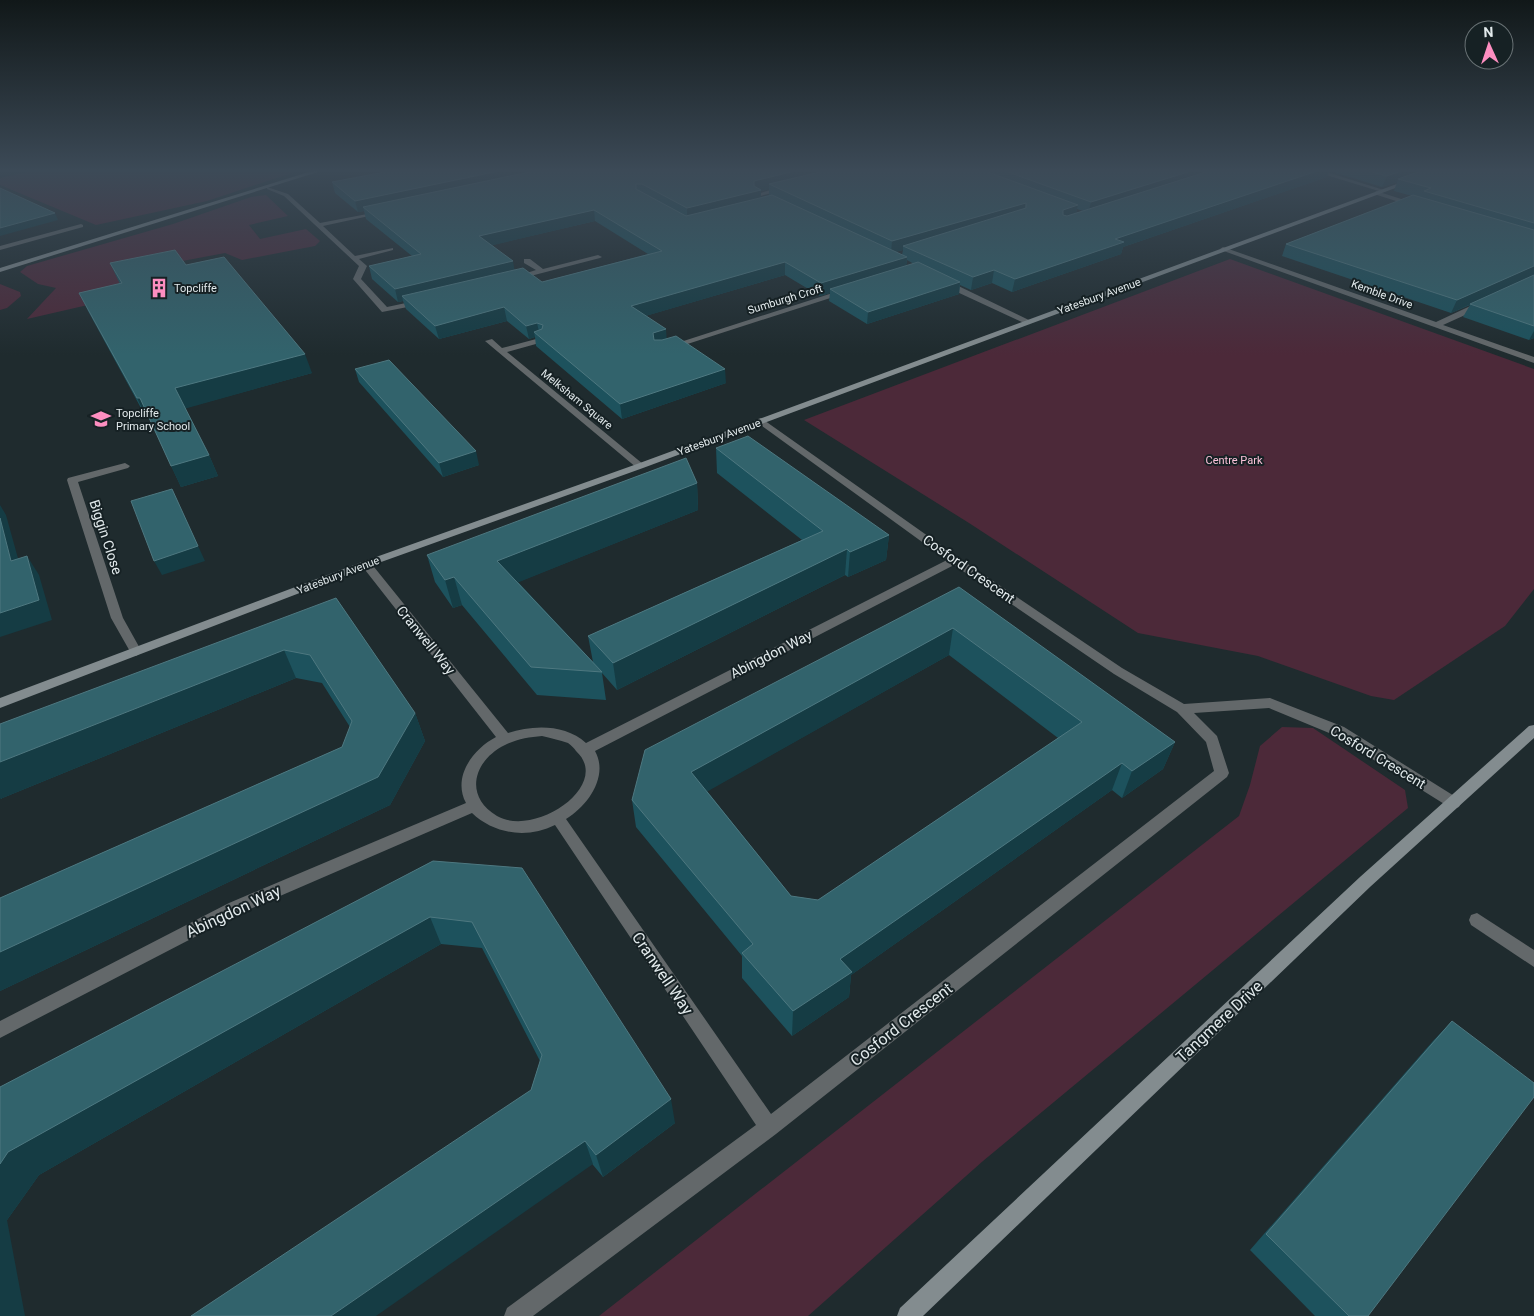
<svg xmlns="http://www.w3.org/2000/svg" width="1534" height="1316" viewBox="0 0 1534 1316" font-family="Roboto,sans-serif">
  <style>
    .green { fill: #4c2939 }
    .lines { fill: none; stroke-linecap: round; stroke-linejoin: round }
    .street { fill: #63686a; fill-rule: evenodd }
    .secondary { fill: #838c8f; fill-rule: evenodd }
    .wall { fill: #1d525d; fill-rule: evenodd }
    .shaded-wall { fill: #153c44 }
    .building { fill: #32636c; stroke: #4e7880; fill-rule: evenodd }
    .labels { text-anchor: middle; stroke-width: 4; stroke-linejoin: round; paint-order: stroke }
    .far-poi-label { font-size: 11px; fill: #e2eaec; stroke: #162124; text-anchor: start }
    .far-street-label { font-size: 11px; fill: #e2eaec; stroke: #162124 }
    .far-park-label { font-size: 11px; fill: #fac1d8; stroke: #162124 }
    .street-label { font-size: 14px; fill: #e2eaec; stroke: #162124 }
    .near-street-label { font-size: 16px; fill: #e2eaec; stroke: #162124 }
  </style>
  <rect width="100%" height="100%" fill="#1f2b2e"/>
  <!-- green -->
  <g class="green">
    <polygon points="31,171 298,171 207,201 96,225 0,185 0,178"/>
    <polygon points="266,195 288,216 249,225 260,239 306,229 320,241 315,246 242,260 225,253 177,262 182,268 119,281 127,296 27,319 56,288 38,284 20,272 27,266 173,224 251,197"/>
    <polygon points="1230,259 1534,369 1534,589 1505,626 1394,700 1371,696 1258,656 1138,633 969,523 804,420"/>
    <polygon points="0,284 20,292 21,296 7,308 0,310"/>
    <polygon points="1282,727 1313,728 1405,790 1408,808 983,1161 808,1316 599,1316 1239,816 1250,785 1260,746"/>
  </g>
  <g class="lines">
    <!-- street -->
    <g class="street">
      <polygon points="1313,171 1323,171 1387,191 1382,192"/>
      <polygon points="784,186 786,189 757,197 754,195"/>
      <polygon points="267,187 288,194 320,223 383,211 383,213 323,226 355,256 393,248 393,250 359,259 367,266 361,279 387,307 420,300 424,302 423,304 382,312 353,279 359,266 284,196 267,189"/>
      <polygon points="1376,191 1417,204 1418,205 1415,207 1374,194"/>
      <polygon points="81,224 83,225 83,227 0,250 0,246"/>
      <polygon points="1223,247 1436,322 1479,302 1485,302 1485,306 1443,325 1534,357 1534,363 1221,250 1220,249"/>
      <polygon points="598,255 602,257 600,258 515,280 511,278 536,270 524,263 524,259 530,259 543,269"/>
      <polygon points="942,281 948,281 1033,322 1026,324 942,285"/>
      <polygon points="842,290 849,292 672,349 665,347"/>
      <polygon points="540,338 544,340 543,342 507,352 643,464 643,468 637,468 485,341 492,339 502,348"/>
      <path d="M761 418 959 558 1122 668 1184 704 1270 698 1275 700 1344 727 1459 799 1461 803 1459 807 1454 809 1449 807 1334 735 1269 708 1194 713 1217 736 1229 773 1227 777 776 1134 533 1316H504L507 1308 756 1125 555 825C527 839 494 834 472 813L241 913 0 1038V1021L229 903 466 803C452 777 473 749 496 737L362 566 360 564 362 562H370L508 733C533 725 565 724 586 743L947 560 758 423V419ZM954 565 1114 674 1177 712 1206 742 1214 771 771 1114 566 819C588 806 609 776 595 751ZM542 736C550 738 560 740 568 743 571 745 574 748 576 751 613 785 535 838 497 816 463 796 474 760 505 745 517 739 529 737 542 736Z"/>
      <polygon points="125,463 130,466 128,468 78,482 123,618 142,652 136,656 132,655 111,618 67,480 68,478"/>
      <polygon points="1477,913 1534,950 1534,967 1471,925 1469,920 1471,915"/>
    </g>
    <!-- secondary -->
    <g class="secondary">
      <polygon points="312,171 321,171 0,272 0,268"/>
      <polygon points="1432,171 1441,171 643,468 370,566 0,708 0,698 362,562 637,464"/>
      <polygon points="1534,725 1534,738 1370,887 923,1316 897,1316 900,1308 1360,877 1529,726"/>
    </g>
  </g>
  <!-- wall -->
  <g class="wall">
    <path d="M390 171H1329L1327 177 1123 247 1121 254 1012 292 992 283 971 290 960 285 959 294 867 324 829 301 830 293 820 296 785 275 645 316 666 329V339L726 383 622 419 536 346 535 337 529 339 507 321 439 339 406 309 403 301 398 302 372 279 369 266 412 256 366 219 364 211 358 212 335 193 332 182ZM769 189V195L761 197V191ZM1077 209 1083 211 1076 213ZM595 221 648 254 542 282 515 270 492 245ZM903 250 902 255 895 252ZM907 260 914 264 906 266Z"/>
    <polygon points="1330,171 1534,171 1534,338 1529,340 1463,317 1470,305 1451,313 1282,256 1286,244 1412,196 1394,191 1397,182 1382,187"/>
    <polygon points="110,263 186,265 312,373 185,408 209,455 218,476 181,487 149,418 147,419 88,311 79,293 120,284"/>
    <polygon points="355,369 479,465 443,477 359,382"/>
    <polygon points="716,448 889,535 886,560 848,577 845,575 617,690 602,673 606,700 537,695 462,605 453,608 435,582 427,555 697,483 698,510 518,582 593,662 588,636 802,540 717,473"/>
    <path d="M959 587 1175 742 1163 769 1122 798 1112 790 851 975 849 997 792 1036 742 978V956L636 827 632 800ZM949 655 1058 738 818 900 791 896 707 791Z"/>
    <polygon points="336,598 415,713 425,741 390,805 0,991 0,898 342,747 350,727 322,683 296,678 0,799"/>
    <polygon points="433,861 675,1123 603,1177 531,1090 540,1061 482,948 441,944 39,1175 7,1220 0,1316 0,1087"/>
    <polygon points="1452,1021 1368,1316 1315,1316 1250,1250 1433,1041"/>
  </g>
  <!-- shaded-wall -->
  <g class="shaded-wall">
    <polygon points="499,171 554,171 363,207 364,211 358,212 355,201"/>
    <polygon points="795,171 839,171 769,184 769,189 761,191 761,201 687,220 687,208 754,181"/>
    <polygon points="1191,171 1223,171 1088,213 1091,202"/>
    <polygon points="1317,171 1329,171 1327,177 1123,247 1121,254 1012,292 1015,279 1115,239"/>
    <polygon points="1401,171 1426,171 1398,179 1397,182 1382,187 1387,176"/>
    <polygon points="1026,203 1024,214 903,246 903,250 891,253 892,241"/>
    <polygon points="1078,205 1075,217 1060,222 1063,210"/>
    <polygon points="594,210 595,221 481,248 479,236"/>
    <polygon points="55,213 58,220 0,236 0,228"/>
    <polygon points="907,257 906,270 830,289 830,293 820,296 821,283"/>
    <polygon points="513,261 515,273 402,296 403,301 398,302 395,289"/>
    <polygon points="785,262 785,275 632,320 631,306"/>
    <polygon points="1534,266 1534,275 1451,313 1457,300"/>
    <polygon points="994,270 992,283 971,290 973,277"/>
    <polygon points="960,282 959,294 867,324 868,312"/>
    <polygon points="504,307 507,321 439,339 435,326"/>
    <polygon points="537,323 540,336 534,332 535,337 529,339 526,326"/>
    <polygon points="666,329 667,343 654,347 653,333"/>
    <polygon points="1534,331 1534,338 1529,340"/>
    <polygon points="305,354 312,373 184,409 175,388"/>
    <polygon points="725,369 726,383 622,419 620,404"/>
    <polygon points="137,398 140,398 149,418 147,419"/>
    <polygon points="476,451 479,465 443,477 439,463"/>
    <polygon points="209,455 218,476 181,487 171,466"/>
    <polygon points="697,483 698,510 504,588 497,561"/>
    <polygon points="172,489 205,561 162,575 154,561"/>
    <polygon points="0,505 6,515 24,580 11,561 0,518"/>
    <polygon points="889,535 886,560 848,577 850,552"/>
    <polygon points="847,549 845,575 617,690 613,663"/>
    <polygon points="27,556 39,575 52,620 0,637 0,613"/>
    <polygon points="454,577 462,605 453,608 445,580"/>
    <polygon points="953,628 949,655 694,799 691,772"/>
    <polygon points="284,650 296,678 0,799 0,762"/>
    <polygon points="415,713 425,741 390,805 0,991 0,952"/>
    <polygon points="1175,742 1163,769 1122,798 1132,771"/>
    <polygon points="1122,763 1112,790 851,975 849,997 792,1036 793,1011 840,959"/>
    <polygon points="430,917 441,944 39,1175 7,1220 25,1316 0,1316 0,1164 8,1152"/>
    <polygon points="671,1099 675,1123 603,1177 596,1155"/>
    <polygon points="585,1141 593,1164 376,1316 331,1316"/>
  </g>
  <!-- building -->
  <g class="building">
    <polygon points="390,171 499,171 355,201 332,182"/>
    <polygon points="534,171 795,171 754,181 754,186 761,190 687,208 642,184 636,184 636,189 686,216 772,195 907,257 821,283 785,262 631,306 666,329 653,333 654,340 662,340 676,336 725,369 620,404 534,332 542,329 543,325 537,323 526,326 504,307 435,326 402,296 523,268 542,282 662,251 594,210 479,236 513,261 395,289 369,266 421,254 363,207"/>
    <polygon points="824,171 985,171 1078,205 1063,210 1063,215 1067,216 1209,171 1317,171 1115,239 1124,242 1015,279 994,270 973,277 903,246 1026,208 1026,203 892,241 769,184"/>
    <polygon points="1005,171 1191,171 1091,202"/>
    <polygon points="1369,171 1401,171 1387,176"/>
    <polygon points="1421,171 1534,171 1534,223 1424,191 1431,188 1398,179"/>
    <polygon points="0,188 55,213 0,228"/>
    <polygon points="1413,195 1534,230 1534,266 1457,300 1286,244"/>
    <polygon points="175,250 186,265 224,257 305,354 175,388 209,455 171,466 140,398 137,398 79,293 122,283 110,263"/>
    <polygon points="918,262 960,282 868,312 830,289"/>
    <polygon points="1534,275 1534,326 1470,304"/>
    <polygon points="389,360 476,451 439,463 355,369"/>
    <polygon points="748,436 889,535 850,552 847,549 613,663 588,636 823,531 716,448"/>
    <polygon points="686,458 697,483 497,561 602,672 531,667 454,577 445,580 427,555"/>
    <polygon points="172,489 198,546 154,561 131,501"/>
    <polygon points="0,518 11,561 27,556 39,600 0,613"/>
    <path d="M959 587 1175 742 1132 771 1122 763 840 959 852 972 793 1011 742 953 753 944 632 800 645 750ZM953 628 1082 722 818 900 791 896 691 772Z"/>
    <polygon points="336,598 415,713 378,777 0,952 0,898 342,747 352,721 310,655 284,650 0,762 0,724"/>
    <polygon points="433,861 522,868 671,1099 596,1155 585,1141 331,1316 191,1316 531,1090 542,1055 472,922 430,917 8,1152 0,1164 0,1087"/>
    <polygon points="1452,1021 1534,1083 1534,1097 1368,1316 1349,1316 1266,1234"/>
  </g>
  <!-- sky -->
  <linearGradient id="sky" x2="0" y2="1"><stop stop-color="#111819"/><stop offset="0.48" stop-color="#3c4a57"/><stop offset="1" stop-color="#3c4a57" stop-opacity="0"/></linearGradient>
  <rect width="1534" height="355" fill="url(#sky)"/>
  <!-- icons -->
  <defs>
    <symbol id="building-bare" viewBox="-9 -9 18 18"><path d="M-4-6H4V6H1V3H-1V6H-4ZM-2.5-4.3h1.7v1.8h-1.7ZM.8-4.3h1.7v1.8H.8ZM-2.5-1h1.7V.8h-1.7ZM.8-1h1.7V.8H.8Z" fill="#fd8ec0" stroke="#162124" stroke-width="2.5" paint-order="stroke"/></symbol>
    <symbol id="school-bare" viewBox="-9 -9 18 18"><path d="M0-5L7-2L0 1L-7-2ZM-4 1L0 2.5L4 1V4Q0 6-4 4Z" fill="#fd8ec0" stroke="#162124" stroke-width="2.5" paint-order="stroke"/></symbol>
  </defs>
  <g fill-rule="evenodd">
    <use href="#building-bare" x="145" y="274" width="28" height="28"/>
    <use href="#school-bare" x="87" y="405" width="28" height="28"/>
  </g>
  <g class="labels">
    <!-- far-poi labels -->
    <g class="far-poi-label">
      <text x="174" y="292">Topcliffe</text>
      <text x="116" y="417">Topcliffe<tspan x="116" dy="13">Primary School</tspan></text>
    </g>
    <!-- far-street labels -->
    <g class="far-street-label">
      <text transform="translate(1382 294) rotate(20)" y="4">Kemble Drive</text>
      <text transform="translate(1099 296) rotate(-20)" y="4">Yatesbury Avenue</text>
      <text transform="translate(785 299) rotate(-17)" y="4">Sumburgh Croft</text>
      <text transform="translate(577 399) rotate(39)" y="4">Melksham Square</text>
      <text transform="translate(719 437) rotate(-20)" y="4">Yatesbury Avenue</text>
      <text transform="translate(338 575) rotate(-21)" y="4">Yatesbury Avenue</text>
    </g>
    <!-- far-park labels -->
    <g class="far-park-label">
      <text x="1234" y="464">Centre Park</text>
    </g>
    <!-- street labels -->
    <g class="street-label">
      <text transform="translate(106 537) rotate(72)" y="5">Biggin Close</text>
      <text transform="translate(969 569) rotate(35)" y="5">Cosford Crescent</text>
      <text transform="translate(426 640) rotate(51)" y="5">Cranwell Way</text>
      <text transform="translate(771 654) rotate(-27)" y="5">Abingdon Way</text>
      <text transform="translate(1378 757) rotate(31)" y="5">Cosford Crescent</text>
    </g>
    <!-- near-street labels -->
    <g class="near-street-label">
      <text transform="translate(233 911) rotate(-25)" y="6">Abingdon Way</text>
      <text transform="translate(663 973) rotate(56)" y="6">Cranwell Way</text>
      <text transform="translate(1219 1021) rotate(-43)" y="6">Tangmere Drive</text>
      <text transform="translate(901 1024) rotate(-38)" y="6">Cosford Crescent</text>
    </g>
  </g>
  <!-- north arrow -->
  <g transform="translate(1489 45) rotate(357)"><circle r="24" fill="#162124" stroke="#687174"/>
  <path d="M0-4L9 19L0 12L-9 19Z" fill="#fd8ec0"/>
  <text y="-8" font-size="14" font-weight="bold" text-anchor="middle" fill="#e2eaec">N</text>
  </g>
</svg>
